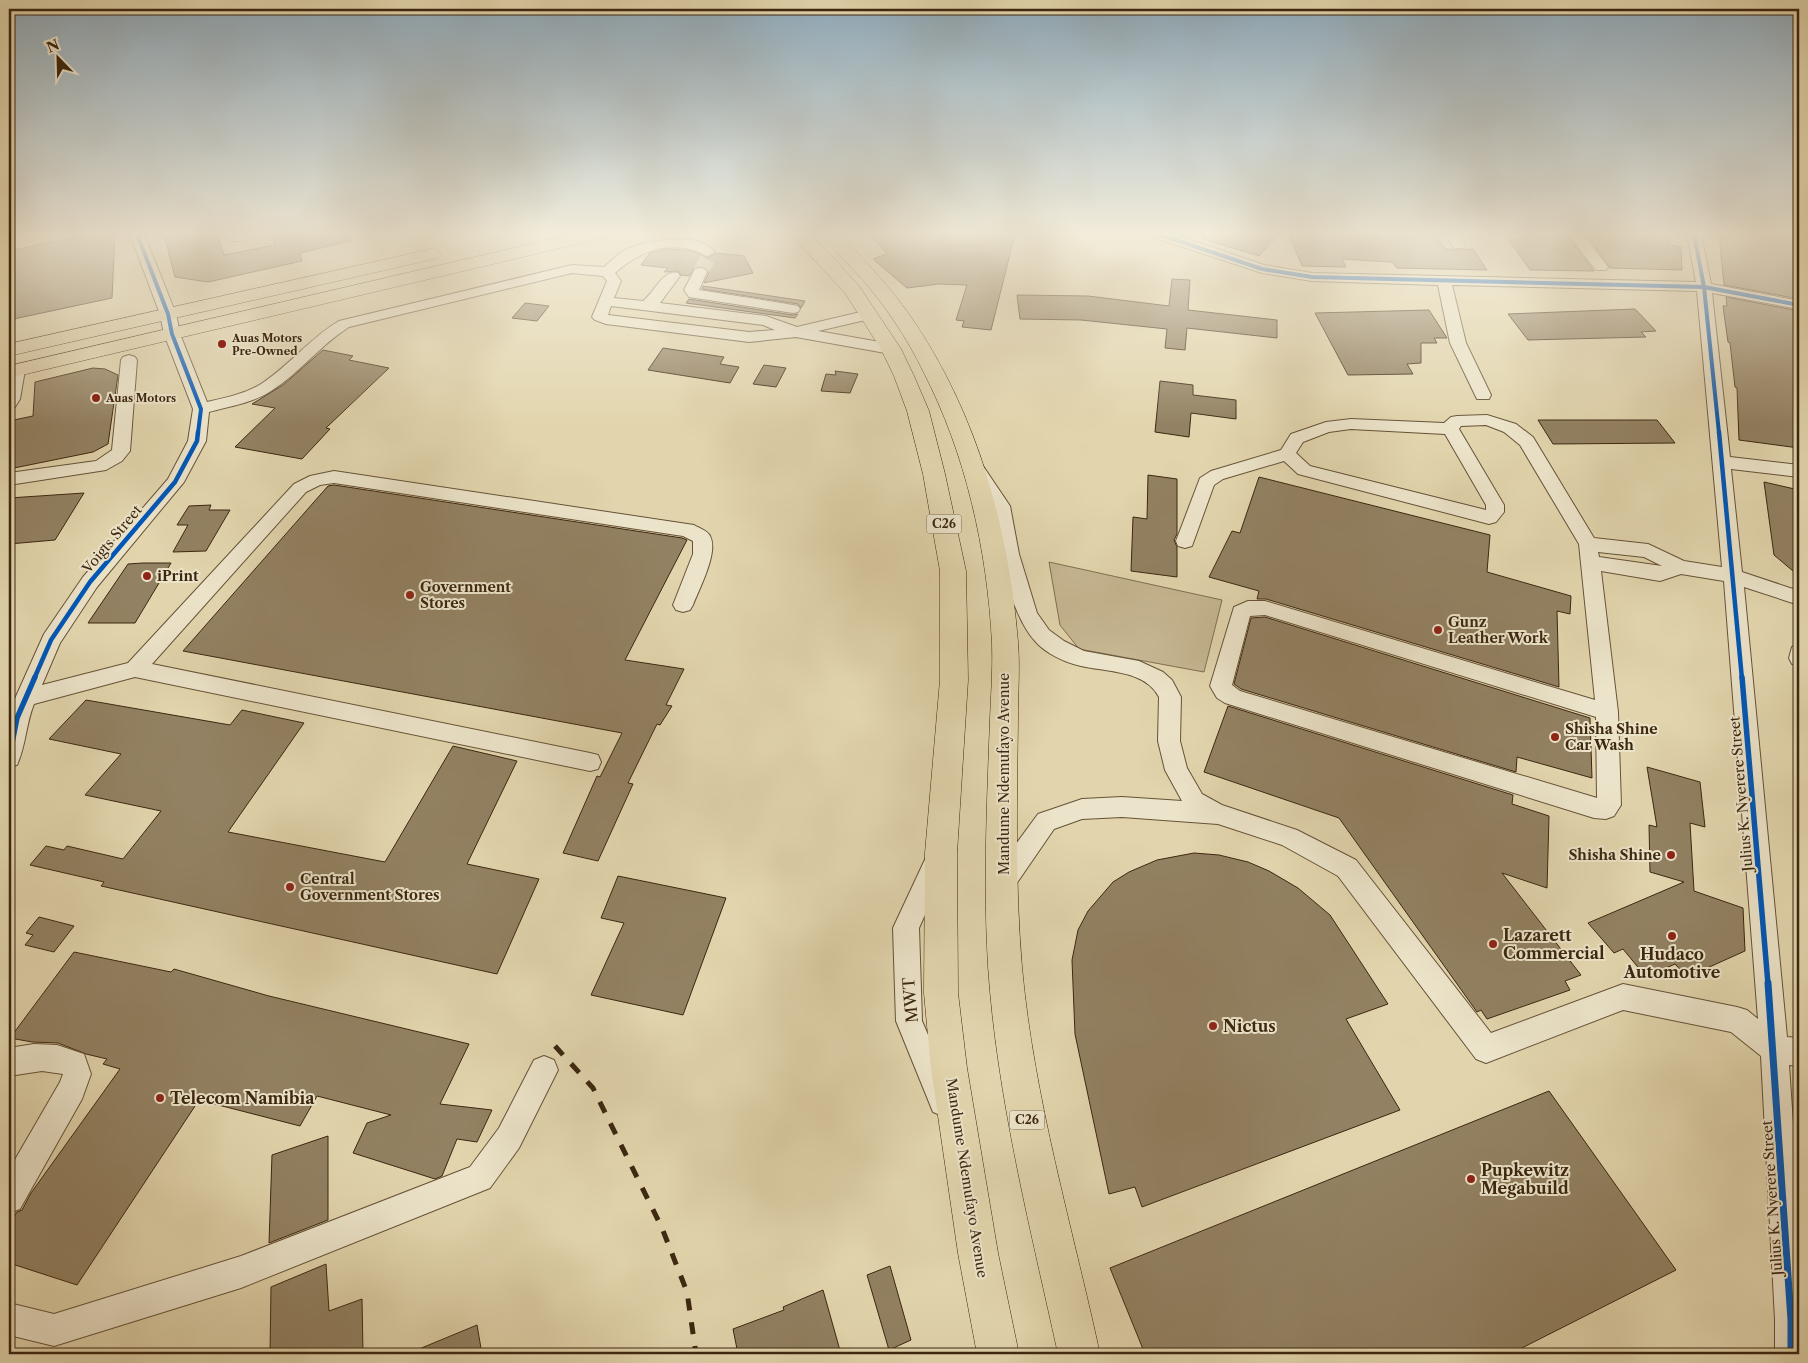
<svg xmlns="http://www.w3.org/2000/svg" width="1808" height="1363" viewBox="0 0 1808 1363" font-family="'Libre Caslon Text',serif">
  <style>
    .green { fill: #c6b792; stroke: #816f51 }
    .building { fill: #928162; stroke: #3c2710 }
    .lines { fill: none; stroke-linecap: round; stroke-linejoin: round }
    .minor-tunnel { stroke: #c1b28e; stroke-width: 15; stroke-dasharray: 15 8; stroke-linecap: butt }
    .minor-casing { stroke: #665237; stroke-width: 2 }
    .major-casing { stroke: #3c2710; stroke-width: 1 }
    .minor { fill: #ece4ca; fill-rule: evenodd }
    .major { fill: #e2d5ad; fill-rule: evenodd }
    .rail { stroke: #3c2710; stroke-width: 5; stroke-dasharray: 12 12; stroke-linecap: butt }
    .cycleway-far3-casing { stroke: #ece4ca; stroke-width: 6 }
    .cycleway-far2-casing { stroke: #ece4ca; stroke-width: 7 }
    .cycleway-far1-casing { stroke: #ece4ca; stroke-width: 9 }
    .cycleway-casing { stroke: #ece4ca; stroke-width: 10 }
    .cycleway-far3 { stroke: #0057b8; stroke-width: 4 }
    .cycleway-far2 { stroke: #0057b8; stroke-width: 4.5 }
    .cycleway-far1 { stroke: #0057b8; stroke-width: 5.5 }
    .cycleway { stroke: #0057b8; stroke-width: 7 }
    .poi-dot { fill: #8f2418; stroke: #ece4ca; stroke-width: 2 }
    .labels { text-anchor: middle; stroke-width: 4; stroke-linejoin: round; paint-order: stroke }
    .far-poi-label { font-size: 11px; font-weight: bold; fill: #3c2710; stroke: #ece4ca; text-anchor: start }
    .shield { fill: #ece4ca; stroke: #716048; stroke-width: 1 }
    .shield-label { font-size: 12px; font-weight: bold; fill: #3c2710 }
    .street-label { font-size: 14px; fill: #3c2710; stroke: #ece4ca }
    .poi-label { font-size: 14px; font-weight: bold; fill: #3c2710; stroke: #ece4ca; text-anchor: start }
    .near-poi-label { font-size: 16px; font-weight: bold; fill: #3c2710; stroke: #ece4ca; text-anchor: start }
    .near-street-label { font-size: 16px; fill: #3c2710; stroke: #ece4ca }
  </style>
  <rect width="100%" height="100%" fill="#e2d5ad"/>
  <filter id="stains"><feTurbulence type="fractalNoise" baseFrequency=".004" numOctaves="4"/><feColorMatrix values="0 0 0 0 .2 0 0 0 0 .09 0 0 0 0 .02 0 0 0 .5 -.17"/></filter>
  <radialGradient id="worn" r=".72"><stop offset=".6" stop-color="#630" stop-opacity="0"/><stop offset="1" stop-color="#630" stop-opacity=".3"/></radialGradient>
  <!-- green -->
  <polygon class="green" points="1049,562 1222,600 1204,672 1079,649 1060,625"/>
  <!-- building -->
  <g class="building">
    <polygon points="88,234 115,234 112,298 9,320 9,251"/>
    <polygon points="164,234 217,234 224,255 275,245 273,234 349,234 350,241 300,253 302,261 208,282 175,277"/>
    <polygon points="870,234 1015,234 991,330 962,327 964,321 956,320 967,285 939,284 907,288 873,259 887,254"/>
    <polygon points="1203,234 1279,234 1259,256 1203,239"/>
    <polygon points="1289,234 1435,234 1444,248 1454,250 1473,249 1487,270 1397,268 1392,262 1342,259 1346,267 1302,266"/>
    <polygon points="1521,234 1566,234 1594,271 1530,270 1509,240 1525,240"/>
    <polygon points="1586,234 1669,234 1670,245 1681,247 1682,270 1610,268"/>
    <polygon points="1719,234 1799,234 1799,299 1724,285"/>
    <polygon points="669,249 692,251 708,258 716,253 744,256 753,273 704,283 709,273 705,267 695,267 689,276 681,275 678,271 664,272 668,268 641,265 650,253"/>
    <polygon points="1172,279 1190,280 1188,310 1277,320 1277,338 1187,328 1185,350 1165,348 1167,329 1081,320 1020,319 1017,295 1088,296 1169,306"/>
    <polygon points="703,286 805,301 801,308 798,304 702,289"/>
    <polygon points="1726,297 1799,311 1799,448 1739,440 1737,388 1735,387 1730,343 1728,342 1723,306 1727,306"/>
    <polygon points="689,299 793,315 798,314 795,318 686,303"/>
    <polygon points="525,303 549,306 537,321 512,318"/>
    <polygon points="1635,309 1656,331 1641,332 1646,337 1528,340 1508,314"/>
    <polygon points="1429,310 1447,338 1434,338 1437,343 1421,343 1421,363 1407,364 1413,374 1348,375 1315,313"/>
    <polygon points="663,348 724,357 720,364 739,367 730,383 648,370"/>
    <polygon points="323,350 353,356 349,360 389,368 326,428 330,429 302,459 235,447 275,408 252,404 283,385"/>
    <polygon points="764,365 786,368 776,387 753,384"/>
    <polygon points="93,368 105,369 118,375 108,444 93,452 9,469 9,421 33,416 35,382"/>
    <polygon points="835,371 858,374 850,393 821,391 826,374 836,375"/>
    <polygon points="1160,381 1193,385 1193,395 1236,400 1236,419 1191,413 1189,437 1155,432"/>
    <polygon points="1538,420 1657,420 1675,443 1553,444"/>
    <polygon points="1148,475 1177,479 1177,534 1174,540 1177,547 1177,577 1131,571 1133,517 1147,519"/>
    <polygon points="1259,477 1490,535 1487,572 1571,596 1570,614 1557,611 1559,687 1266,599 1257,599 1259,591 1209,577 1232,531 1240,533"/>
    <polygon points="1764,482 1799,490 1799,576 1774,555"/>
    <polygon points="334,485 682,538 687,540 625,660 684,669 666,705 672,706 660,725 657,724 628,783 633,784 598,861 563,853 597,776 600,777 622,733 183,651 328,486"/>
    <polygon points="84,493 55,540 9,544 9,498"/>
    <polygon points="211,505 209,510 230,510 206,551 173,552 188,525 177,525 189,506"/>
    <polygon points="143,563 171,563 135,623 88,623 128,564"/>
    <polygon points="1265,617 1590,718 1592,778 1517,757 1516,772 1241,689 1234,684 1251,618"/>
    <polygon points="86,700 230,725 242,710 304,723 228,832 385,862 453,746 517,761 467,864 539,879 497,974 101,886 104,882 30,865 46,846 64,850 67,846 123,859 161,811 85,795 121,754 49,739"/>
    <polygon points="1228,706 1513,795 1512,804 1549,816 1547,888 1502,873 1581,975 1565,981 1570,990 1487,1019 1481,1010 1477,1012 1339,818 1204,772"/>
    <polygon points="1647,767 1700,782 1705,827 1690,823 1694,891 1743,908 1745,951 1687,977 1675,964 1646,977 1623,949 1614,953 1588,923 1684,882 1650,872 1649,825 1657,827"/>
    <polygon points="1194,853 1219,855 1248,862 1269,871 1298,888 1330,915 1388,1004 1346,1019 1400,1110 1142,1207 1135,1187 1109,1194 1075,1034 1072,960 1078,930 1088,911 1113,882 1129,872 1157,860"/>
    <polygon points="618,876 726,898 683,1015 591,995 624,923 601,918"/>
    <polygon points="39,917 74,926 54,952 25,945 33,935 26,933"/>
    <polygon points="74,952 171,972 174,969 269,996 469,1044 440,1104 492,1110 477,1142 457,1139 442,1176 435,1179 353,1153 367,1123 391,1115 317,1096 300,1126 199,1100 77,1285 9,1263 9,1224 17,1212 22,1210 31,1193 120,1069 103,1064 107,1059 86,1054 58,1043 32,1042 10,1038"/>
    <polygon points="1549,1091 1676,1270 1510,1354 1145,1354 1110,1268"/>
    <polygon points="328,1136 328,1220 269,1243 272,1155"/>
    <polygon points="326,1264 329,1311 362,1299 363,1354 270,1354 271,1287"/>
    <polygon points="890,1266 911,1340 889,1350 867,1275"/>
    <polygon points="823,1290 841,1354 738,1354 733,1329 784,1310 783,1307"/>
    <polygon points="477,1325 482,1354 407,1354"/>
  </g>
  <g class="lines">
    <!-- minor-tunnel -->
    <polyline class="minor-tunnel" points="700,272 708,259 708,252"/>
    <defs>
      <g id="minor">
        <path d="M130 234H144L176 314 180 334 207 402C225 398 245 394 261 384 289 366 310 338 339 321L572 265 604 267C611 261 617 255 625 250 646 240 699 231 715 252L708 256C702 255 697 250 690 249 661 243 636 254 615 273L621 281 614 298 643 301C654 293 663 269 678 273L680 276 660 303 766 316 797 327 869 310 874 312 877 315 874 318 818 331 891 344 897 346 899 349 897 352 891 354 796 337 749 342 606 324 595 320 592 317 607 281 603 276 572 273 349 327C320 345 300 373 271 391 253 403 230 406 209 412L206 441 184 482 97 587 60 643 42 685 128 663 294 484 310 476 334 471 694 525C699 528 708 531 710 536 719 552 699 589 693 605L690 610 683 612 676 610 673 605 693 554V541L683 536 334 483 320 485 306 492 152 664 590 753 598 755 601 762 598 769 590 771 135 677 34 704C26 723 26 746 17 765L9 767V712L44 634 83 577 168 479 188 441 193 409 164 334 160 314ZM611 306 763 325 775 330 749 332 608 315Z"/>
        <path d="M222 234H260L258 237C245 240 232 246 222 234Z"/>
        <path d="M1151 234H1173L1264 265 1312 273 1696 282 1687 234H1701L1711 284 1799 301V309L1712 293 1730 457 1799 465V477L1731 469 1742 572 1799 591V605L1744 587 1787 1037 1799 1038V1066L1789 1065 1799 1211V1354H1775V1320L1761 1056 1731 1032 1623 1010 1486 1063 1476 1059 1338 876 1282 845 1218 824 1122 817 1082 819 1054 829 1012 890 1003 893 994 890 991 882 994 874 1038 814 1082 799 1122 797 1182 801 1165 770 1158 741 1159 697C1145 670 1107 672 1081 666 1066 663 1045 653 1035 641 1017 622 1002 573 998 546 996 534 997 516 991 505 985 492 974 480 966 467L969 463 975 461 981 463 1010 506 1019 554 1037 613 1049 630 1064 641 1084 651 1139 661 1163 672 1172 680 1181 697 1180 741 1187 768 1202 794 1222 805 1297 830 1356 860 1491 1033 1623 984 1737 1007 1747 1010 1758 1019 1724 581 1681 574 1660 581 1601 571 1618 712 1621 805 1614 816 1606 819 1594 818 1225 703 1217 698 1210 686 1234 607 1248 601H1265L1595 700 1579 544 1520 445 1504 432 1486 425 1461 426 1459 429 1504 505V512L1496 522 1489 524 1298 474 1284 461 1223 479 1214 485 1192 546 1185 548 1178 546 1176 541 1200 478 1211 471 1281 450 1291 434 1326 422 1351 419 1444 423 1451 417 1457 416 1487 415 1516 424 1533 437 1594 538 1648 544 1684 561 1722 567 1697 291 1452 285 1466 343 1491 395 1489 399H1477L1475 395 1450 343 1438 285 1312 281 1262 273 1153 237ZM1351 429 1445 434 1486 505V510L1310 466 1296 453 1303 442 1329 432ZM1598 552 1644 557 1662 566 1599 557ZM1265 615 1596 717 1597 798 1240 691 1232 685 1250 616Z"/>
        <polygon points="1445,234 1459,234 1466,245 1464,248 1454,248"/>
        <polygon points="1568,234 1583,234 1608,267 1606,270 1596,270"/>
        <polygon points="700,268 705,269 707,272 699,290 793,305 798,306 800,309 798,312 793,313 689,297 684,290 695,269"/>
        <polygon points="129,355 135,357 137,360 130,451 122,461 106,470 9,485 9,473 96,461 112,450 121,360 123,357"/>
        <polygon points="17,365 23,367 25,370 20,399 15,407 9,408 9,370 11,367"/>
        <polygon points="1799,645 1799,666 1792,664 1789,658 1792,647"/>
        <polygon points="937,850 946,853 949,861 919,928 922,1021 957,1102 953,1112 943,1116 933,1112 896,1021 893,928 928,853"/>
        <polygon points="34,1044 57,1045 84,1054 91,1074 82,1099 20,1209 9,1213 9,1170 60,1082 63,1074 42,1071 9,1076 9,1048"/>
        <polygon points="544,1056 554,1060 558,1070 519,1148 490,1188 241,1288 54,1346 9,1335 9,1303 54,1314 241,1256 470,1167 499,1128 534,1060"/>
      </g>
      <g id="major">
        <polygon points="574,234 608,234 605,238 599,239 9,378 9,366"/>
        <polygon points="790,234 810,234 831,255 859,286 901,349 914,376 929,411 945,474 966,571 968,680 957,853 958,993 967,1068 998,1253 1019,1354 977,1354 958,1253 931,1068 924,993 925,853 940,680 940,571 923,474 907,411 894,376 881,349 845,293"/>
        <path d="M821 234H840C866 262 892 289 913 320 977 414 1009 529 1018 642 1020 667 1018 693 1018 719 1017 801 1015 885 1022 967 1034 1099 1072 1225 1100 1354H1058C1030 1226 997 1098 988 966 983 884 987 801 990 719 991 694 993 668 992 643 987 549 966 454 923 371 907 338 885 305 861 278 848 263 833 250 821 234Z"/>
        <polygon points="432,249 438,250 441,254 438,258 9,356 9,344"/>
      </g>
    </defs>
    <!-- minor casing -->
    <use href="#minor" class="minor-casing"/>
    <!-- major casing -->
    <use href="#major" class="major-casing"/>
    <!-- minor -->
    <use href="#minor" class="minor"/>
    <!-- major -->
    <use href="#major" class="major"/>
    <!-- rail -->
    <polyline class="rail" points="555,1046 593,1088 662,1228 687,1292 696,1354"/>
    <defs>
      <g id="cycleway-far3">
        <polyline points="137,234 168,314 172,334 201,409 198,433"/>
        <polyline points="1158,234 1262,269 1312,277 1704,287 1799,305"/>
        <polyline points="1694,234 1704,287 1719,433"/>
      </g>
      <g id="cycleway-far2">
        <polyline points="1719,432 1742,679"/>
        <polyline points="34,679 51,640 90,582 175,482 197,441 198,432"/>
      </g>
      <g id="cycleway-far1">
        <polyline points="1742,677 1768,984"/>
        <polyline points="9,758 17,718 35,677"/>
      </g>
      <polyline id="cycleway" points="1768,983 1791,1320 1791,1354"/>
    </defs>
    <!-- cycleway-far3 casing -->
    <use href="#cycleway-far3" class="cycleway-far3-casing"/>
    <!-- cycleway-far2 casing -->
    <use href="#cycleway-far2" class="cycleway-far2-casing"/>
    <!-- cycleway-far1 casing -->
    <use href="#cycleway-far1" class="cycleway-far1-casing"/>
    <!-- cycleway casing -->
    <use href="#cycleway" class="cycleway-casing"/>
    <!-- cycleway-far3 -->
    <use href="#cycleway-far3" class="cycleway-far3"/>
    <!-- cycleway-far2 -->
    <use href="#cycleway-far2" class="cycleway-far2"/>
    <!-- cycleway-far1 -->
    <use href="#cycleway-far1" class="cycleway-far1"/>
    <!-- cycleway -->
    <use href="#cycleway" class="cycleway"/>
  </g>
  <!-- sky -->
  <linearGradient id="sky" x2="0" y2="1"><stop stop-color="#8faabb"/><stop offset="0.55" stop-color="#f2ecda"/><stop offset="1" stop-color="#f2ecda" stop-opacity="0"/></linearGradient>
  <rect width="1808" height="425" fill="url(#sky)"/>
  <!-- markers -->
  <g class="poi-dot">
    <circle cx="222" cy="344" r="5"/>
    <circle cx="96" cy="398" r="5"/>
    <circle cx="147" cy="576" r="5"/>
    <circle cx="410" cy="595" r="5"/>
    <circle cx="1438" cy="630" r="5"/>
    <circle cx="1555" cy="737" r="5"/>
    <circle cx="1671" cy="855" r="5"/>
    <circle cx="290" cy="887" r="5"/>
    <circle cx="1672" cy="936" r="5"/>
    <circle cx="1493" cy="944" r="5"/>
    <circle cx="1213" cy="1026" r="5"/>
    <circle cx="160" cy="1098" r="5"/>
    <circle cx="1471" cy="1179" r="5"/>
  </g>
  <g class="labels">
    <!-- far-poi labels -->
    <g class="far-poi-label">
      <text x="232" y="342">Auas Motors<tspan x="232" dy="13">Pre-Owned</tspan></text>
      <text x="106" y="402">Auas Motors</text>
    </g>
    <!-- shield labels -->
    <g class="shield">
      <rect x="926.5" y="514.5" width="35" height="19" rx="4"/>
      <rect x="1009.5" y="1110.5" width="35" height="19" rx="4"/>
    </g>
    <g class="shield-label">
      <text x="944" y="528">C26</text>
      <text x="1027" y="1124">C26</text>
    </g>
    <!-- street labels -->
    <g class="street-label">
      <text transform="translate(112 539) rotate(-50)" y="5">Voigts Street</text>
      <text transform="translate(1004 774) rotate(-90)" y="5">Mandume Ndemufayo Avenue</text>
      <text transform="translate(1741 794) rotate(-95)" y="5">Julius K. Nyerere Street</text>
      <text transform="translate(967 1178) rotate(81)" y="5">Mandume Ndemufayo Avenue</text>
      <text transform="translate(1772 1198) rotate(-94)" y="5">Julius K. Nyerere Street</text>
    </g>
    <!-- poi labels -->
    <g class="poi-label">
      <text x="157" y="581">iPrint</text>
      <text x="420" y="592">Government<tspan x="420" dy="16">Stores</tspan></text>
      <text x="1448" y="627">Gunz<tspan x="1448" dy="16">Leather Work</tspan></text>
      <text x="1565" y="734">Shisha Shine<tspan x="1565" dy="16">Car Wash</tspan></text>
      <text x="1661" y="860" text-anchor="end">Shisha Shine</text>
      <text x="300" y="884">Central<tspan x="300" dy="16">Government Stores</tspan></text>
    </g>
    <!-- near-poi labels -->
    <g class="near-poi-label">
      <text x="1503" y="941">Lazarett<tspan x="1503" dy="18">Commercial</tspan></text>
      <text x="1672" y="960" text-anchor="middle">Hudaco<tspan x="1672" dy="18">Automotive</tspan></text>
      <text x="1223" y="1032">Nictus</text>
      <text x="170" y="1104">Telecom Namibia</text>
      <text x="1481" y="1176">Pupkewitz<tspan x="1481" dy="18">Megabuild</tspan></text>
    </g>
    <!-- near-street labels -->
    <g class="near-street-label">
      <text transform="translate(910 1000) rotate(-95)" y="6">MWT</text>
    </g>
  </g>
  <!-- margin -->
  <rect width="1808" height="1363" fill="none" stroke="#e2d5ad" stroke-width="30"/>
  <rect x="10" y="10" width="1788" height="1343" fill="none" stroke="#3c2710" stroke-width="2.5"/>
  <rect x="15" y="15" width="1778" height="1333" fill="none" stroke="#3c2710"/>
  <!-- north arrow -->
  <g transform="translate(58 58) rotate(337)" stroke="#ece4ca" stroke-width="4" paint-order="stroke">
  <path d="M0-4L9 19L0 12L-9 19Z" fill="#3c2710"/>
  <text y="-8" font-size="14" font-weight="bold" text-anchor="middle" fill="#3c2710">N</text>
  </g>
  <rect width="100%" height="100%" filter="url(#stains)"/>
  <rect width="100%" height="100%" fill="url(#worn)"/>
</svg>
